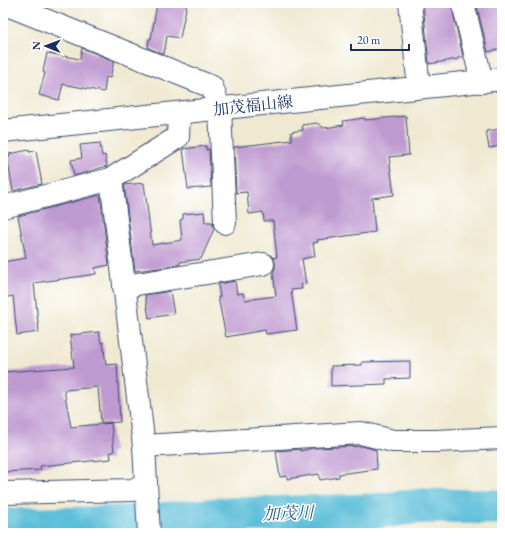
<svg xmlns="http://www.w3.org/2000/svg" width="505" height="536" viewBox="0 0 505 536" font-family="'EB Garamond','Noto Serif JP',serif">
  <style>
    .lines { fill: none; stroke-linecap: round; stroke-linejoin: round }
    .river { stroke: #5bbed9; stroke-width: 35 }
    .building { fill: #bf9ad0 }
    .minor-casing { stroke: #3b4b6f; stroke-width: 24 }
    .major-casing { stroke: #3b4b6f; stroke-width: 24 }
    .minor { stroke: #fff; stroke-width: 22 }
    .major { stroke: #fff; stroke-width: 22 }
    .labels { text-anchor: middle; stroke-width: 3; stroke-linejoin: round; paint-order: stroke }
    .street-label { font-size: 16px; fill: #1b2f5e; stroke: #fff }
    .water-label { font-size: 17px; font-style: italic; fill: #316189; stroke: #fff }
  </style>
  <rect width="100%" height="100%" fill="#fff"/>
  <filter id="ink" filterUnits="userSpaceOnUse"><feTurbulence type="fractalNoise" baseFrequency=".025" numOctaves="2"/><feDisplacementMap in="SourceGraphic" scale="8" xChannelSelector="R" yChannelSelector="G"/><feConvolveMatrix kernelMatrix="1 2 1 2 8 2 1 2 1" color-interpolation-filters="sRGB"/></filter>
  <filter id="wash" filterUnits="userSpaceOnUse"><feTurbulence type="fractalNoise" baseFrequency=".012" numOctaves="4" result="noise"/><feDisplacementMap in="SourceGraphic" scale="16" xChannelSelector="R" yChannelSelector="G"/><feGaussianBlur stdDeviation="0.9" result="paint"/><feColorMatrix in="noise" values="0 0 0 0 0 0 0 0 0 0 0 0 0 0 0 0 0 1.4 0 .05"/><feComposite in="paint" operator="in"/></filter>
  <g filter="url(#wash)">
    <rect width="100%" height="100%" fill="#f0e9d1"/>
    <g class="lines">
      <!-- river -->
      <polyline class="river" points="3,526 124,523 220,515 373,511 424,506 502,507"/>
    </g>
    <g id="blocks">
      <!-- building -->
      <g class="building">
        <polygon points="157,3 187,3 180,38 167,36 164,54 148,48 149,39 151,39"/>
        <polygon points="423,3 451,3 463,57 458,58 458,59 429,64"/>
        <polygon points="476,3 502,3 502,48 488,52"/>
        <polygon points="82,48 114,61 110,78 106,77 104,92 63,84 59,100 39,95 45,73 43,72 47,53 80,59"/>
        <polygon points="406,116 409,155 389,157 394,195 372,198 375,232 317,240 318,242 313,243 315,256 302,259 306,284 301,285 302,289 291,290 297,330 266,334 265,330 226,337 218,297 220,297 218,284 235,281 237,294 243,293 245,300 276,296 273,272 275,268 275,262 273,258 277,257 273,221 264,221 263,212 249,214 247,192 236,193 234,147 292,140 291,132 303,130 302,125 317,123 324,128 344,125 343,121 364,118 365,120"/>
        <polygon points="502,129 502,146 489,148 486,131"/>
        <polygon points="100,143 102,156 105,155 107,166 74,176 71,160 82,158 80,145"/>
        <polygon points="206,146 206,150 209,149 211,187 188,189 183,149"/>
        <polygon points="29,150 29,152 36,151 42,184 13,191 7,157 10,157 9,154"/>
        <polygon points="144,183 152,245 182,240 180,220 183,219 183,214 204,212 205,222 212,222 214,229 201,259 180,262 180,264 167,267 135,271 124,185"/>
        <polygon points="100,195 109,265 95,268 96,274 34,283 39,332 17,335 13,296 3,298 3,262 26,258 18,216"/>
        <polygon points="170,291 174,314 149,318 145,295"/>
        <polygon points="99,332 101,343 103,342 106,365 117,364 120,422 101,423 98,387 64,390 71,427 111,423 114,452 110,452 111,459 40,466 41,470 3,472 3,452 5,452 3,430 3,372 74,367 70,335"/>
        <polygon points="410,361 410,378 386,379 386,384 331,386 331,366 362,365 362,362"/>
        <polygon points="362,446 376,450 377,469 339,474 339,477 320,480 319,474 287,479 287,476 280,477 276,451 300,449 300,451 313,448"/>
      </g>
    </g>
  </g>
  <g filter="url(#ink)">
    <use href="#blocks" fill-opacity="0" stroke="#3b4b6f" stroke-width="1"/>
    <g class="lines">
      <defs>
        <g id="minor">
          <polyline points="410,3 419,88"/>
          <polyline points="463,3 482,82"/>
          <polyline points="3,4 15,8 212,87 220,109 225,223"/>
          <polyline points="3,207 111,179 178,137 179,113"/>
          <polyline points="124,286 263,264"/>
          <polyline points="144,446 361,433 393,441 436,441 502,438"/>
          <polyline points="146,483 149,533"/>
          <polyline points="3,493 133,490 146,483 144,446 111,179"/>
        </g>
        <polyline id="major" points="3,131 502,79"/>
      </defs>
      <!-- minor casing -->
      <use href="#minor" class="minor-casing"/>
      <!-- major casing -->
      <use href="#major" class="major-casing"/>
      <!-- minor -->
      <use href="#minor" class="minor"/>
      <!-- major -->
      <use href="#major" class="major"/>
    </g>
  </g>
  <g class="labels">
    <!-- street labels -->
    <g class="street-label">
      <text transform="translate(253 105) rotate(-6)" y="6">加茂福山線</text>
    </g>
    <!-- water labels -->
    <g class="water-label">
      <text transform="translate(288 513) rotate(-2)" y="6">加茂川</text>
    </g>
  </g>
  <!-- margin -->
  <rect width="505" height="536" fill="none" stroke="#fff" stroke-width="16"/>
  <!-- north arrow -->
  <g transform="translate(46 46) rotate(271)" stroke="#ffffff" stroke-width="3" paint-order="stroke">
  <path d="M0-3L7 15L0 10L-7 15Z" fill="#1b2f5e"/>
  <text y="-6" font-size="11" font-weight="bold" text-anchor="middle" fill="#1b2f5e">N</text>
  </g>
  <!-- scale -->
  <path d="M351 44v6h58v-6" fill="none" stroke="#1b2f5e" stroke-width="2"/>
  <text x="357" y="44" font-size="12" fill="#1b2f5e" stroke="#ffffff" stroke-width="3" paint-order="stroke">20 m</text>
</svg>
